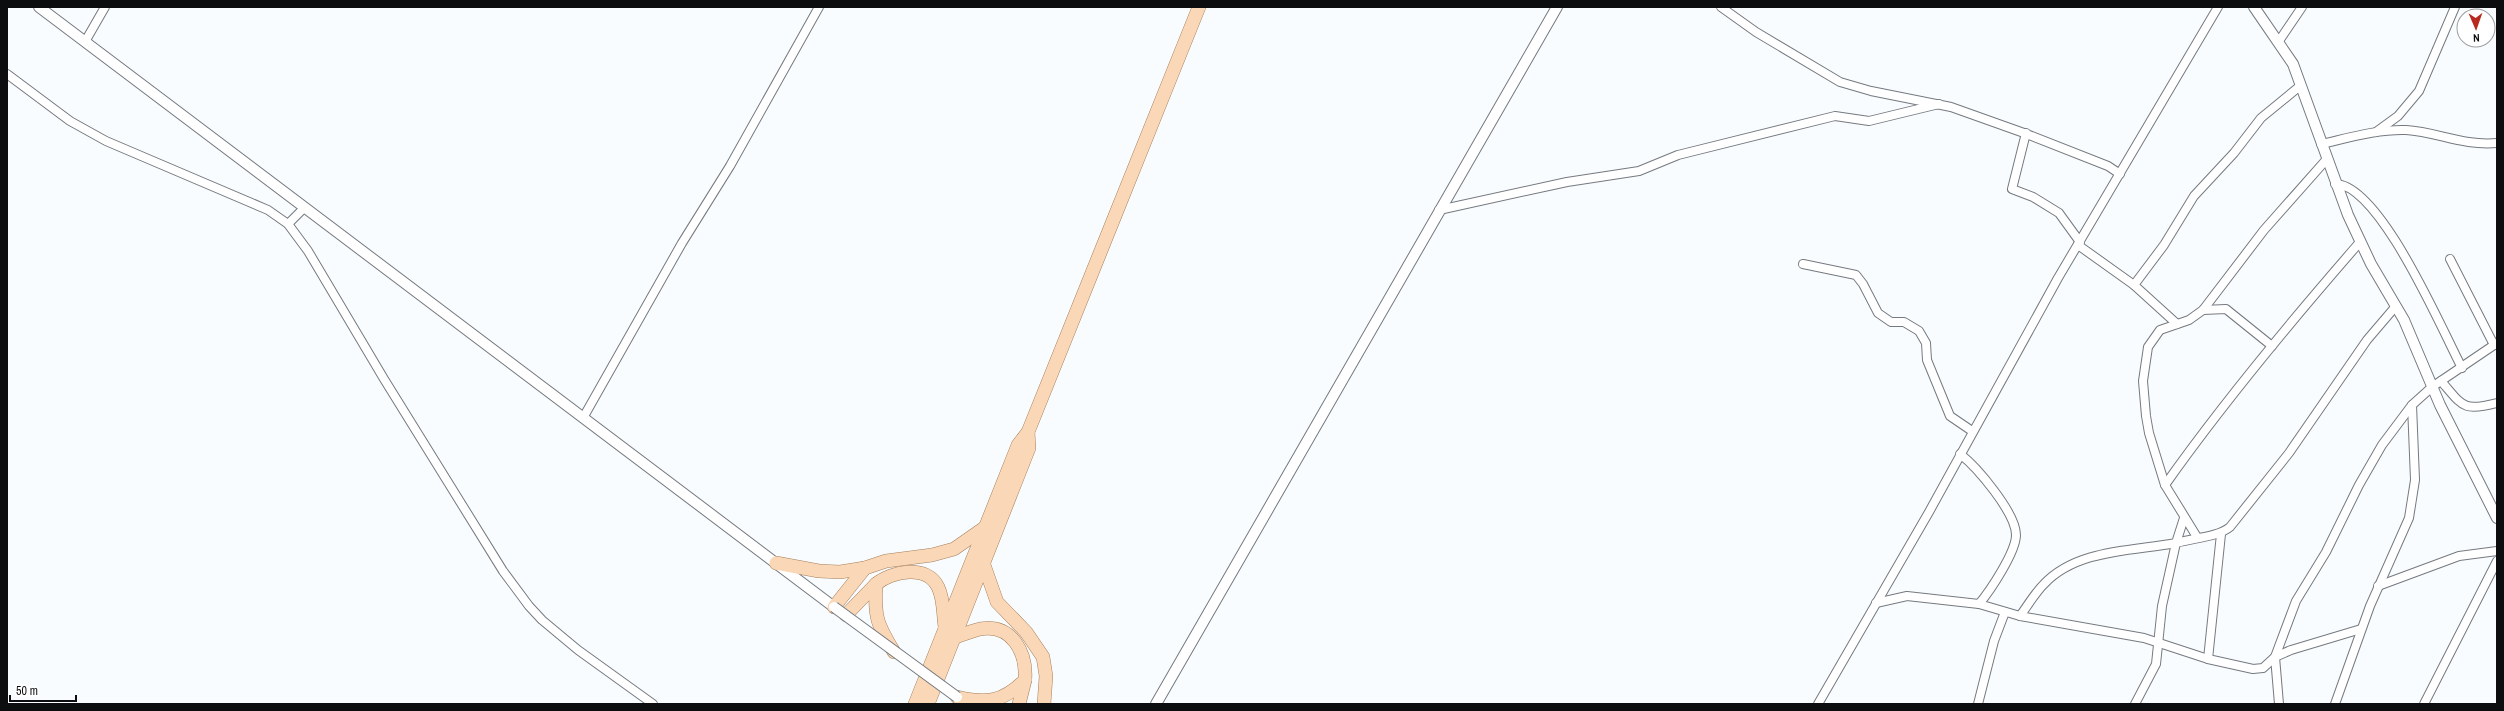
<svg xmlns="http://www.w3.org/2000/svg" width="2504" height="711" viewBox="0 0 2504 711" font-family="'Archivo Narrow',sans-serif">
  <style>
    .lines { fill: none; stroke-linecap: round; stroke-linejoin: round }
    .minor-casing { stroke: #757a80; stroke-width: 10 }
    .tertiary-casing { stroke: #757a80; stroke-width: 12 }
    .primary-casing { stroke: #a47f5c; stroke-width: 14 }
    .minor { stroke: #fff; stroke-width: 8 }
    .tertiary { stroke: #fff; stroke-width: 10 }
    .primary { stroke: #fad7b6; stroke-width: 13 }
    .tertiary-bridge-casing { stroke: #757a80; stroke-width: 12; stroke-linecap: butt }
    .tertiary-bridge { stroke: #fff; stroke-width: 10 }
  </style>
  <rect width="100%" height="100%" fill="#f9fcfe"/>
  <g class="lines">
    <defs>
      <g id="minor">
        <polyline points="1721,7 1756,32 1840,82 1871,91 1951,107 2024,133 2108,166 2120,174"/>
        <polyline points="86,40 105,7"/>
        <polyline points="2279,41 2302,7"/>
        <polyline points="7,74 70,121 106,141 268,210 288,224 308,251 384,379 503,571 529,606 542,620 578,650 653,704"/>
        <polyline points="2376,132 2398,116 2419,91 2455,7"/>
        <polyline points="2026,133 2012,189 2033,197 2059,213 2080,242"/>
        <path d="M2321 144C2348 138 2378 129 2406 130 2438 132 2462 146 2497 143"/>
        <path d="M2335 184C2380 184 2442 330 2462 368"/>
        <polyline points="1439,210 1567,182 1639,171 1678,155 1835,116 1869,121 1939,104"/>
        <polyline points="288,224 304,208"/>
        <polyline points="2078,245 2134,285 2177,324"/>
        <polyline points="2450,259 2494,345"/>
        <polyline points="1803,264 1856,275 1863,284 1878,313 1891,322 1904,322 1919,331 1926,343 1927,360 1950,416 1972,431"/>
        <polyline points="2134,285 2164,245 2194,196 2234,153 2261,118 2300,86"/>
        <polyline points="2203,310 2226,309 2272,346"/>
        <path d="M2441 381C2463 406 2462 412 2497 403"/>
        <polyline points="583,418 682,243 730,166 819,7"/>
        <path d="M2165 485C2225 400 2292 320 2360 242"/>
        <polyline points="2197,537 2165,485 2149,433 2146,416 2143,381 2148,347 2160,330 2189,320 2203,310 2264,230 2326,160"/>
        <polyline points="2378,586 2459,556 2497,551"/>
        <path d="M1876 603 1907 596 1979 604C1990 591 2016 552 2016 535 2016 513 1977 467 1960 454"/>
        <polyline points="1979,604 2020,616 2144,638 2208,659 2253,669 2263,668 2275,657 2291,650 2361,629"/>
        <path d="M2020 616C2028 605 2035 593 2044 584 2077 549 2133 551 2176 543L2184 518"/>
        <polyline points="2208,659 2221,534"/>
        <polyline points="1818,704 1929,512 2058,278 2218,7"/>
        <polyline points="1978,704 1994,641 2005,612"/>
        <path d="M2135 704 2156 664 2162 606 2176 543C2193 538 2218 537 2230 527L2289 453 2367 340 2396 306"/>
        <polyline points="2279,704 2275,657 2296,601 2326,552 2359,485 2382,445 2412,405"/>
        <polyline points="2335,704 2370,606 2409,518 2415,480 2412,405 2432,387 2497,343"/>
        <polyline points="2424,704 2497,561"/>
      </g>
      <g id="tertiary">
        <polyline points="39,7 834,607"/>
        <polyline points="2254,7 2293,64 2348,215 2371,264 2404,320 2440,405 2497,518"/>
        <polyline points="1156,704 1557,7"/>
      </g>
      <g id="primary">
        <polyline points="776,563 819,571 840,572 865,568 886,561 932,555 954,549 987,526"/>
        <polyline points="984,565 997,602 1026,632 1043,657 1046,676 1044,704"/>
        <polyline points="834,607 865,568"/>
        <polyline points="846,615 876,584"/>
        <path d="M956 637C964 634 972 631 980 629 1012 623 1027 653 1025 680 1003 702 987 704 957 697"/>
        <path d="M894 652C877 624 874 617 876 584 892 571 927 564 938 587 944 599 943 614 945 627"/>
        <polyline points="915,704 1018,445 1028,432 1199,7"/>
        <polyline points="928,704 1029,448 1028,432"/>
        <polyline points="1019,704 1025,680"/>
      </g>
    </defs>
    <!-- minor casing -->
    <use href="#minor" class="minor-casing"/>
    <!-- tertiary casing -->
    <use href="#tertiary" class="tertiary-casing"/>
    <!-- primary casing -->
    <use href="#primary" class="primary-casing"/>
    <!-- minor -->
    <use href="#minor" class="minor"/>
    <!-- tertiary -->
    <use href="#tertiary" class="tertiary"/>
    <!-- primary -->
    <use href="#primary" class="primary"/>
    <defs>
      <polyline id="tertiary-bridge" points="834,607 957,697"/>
    </defs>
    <!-- tertiary-bridge casing -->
    <use href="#tertiary-bridge" class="tertiary-bridge-casing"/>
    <!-- tertiary-bridge -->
    <use href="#tertiary-bridge" class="tertiary-bridge"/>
  </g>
  <!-- border -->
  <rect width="2504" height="711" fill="none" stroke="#0b0d0f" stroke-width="16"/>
  <!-- north arrow -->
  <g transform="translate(2476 28) rotate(178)"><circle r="19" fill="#ffffff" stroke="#9d9e9f"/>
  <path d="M0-3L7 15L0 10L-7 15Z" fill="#b72a1d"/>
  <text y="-6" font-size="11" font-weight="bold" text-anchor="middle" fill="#0b0d0f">N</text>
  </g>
  <!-- scale -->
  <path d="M10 695v6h66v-6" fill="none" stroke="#0b0d0f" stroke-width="2"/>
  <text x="16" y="695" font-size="12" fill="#0b0d0f" stroke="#ffffff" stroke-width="3" paint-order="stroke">50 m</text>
</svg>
